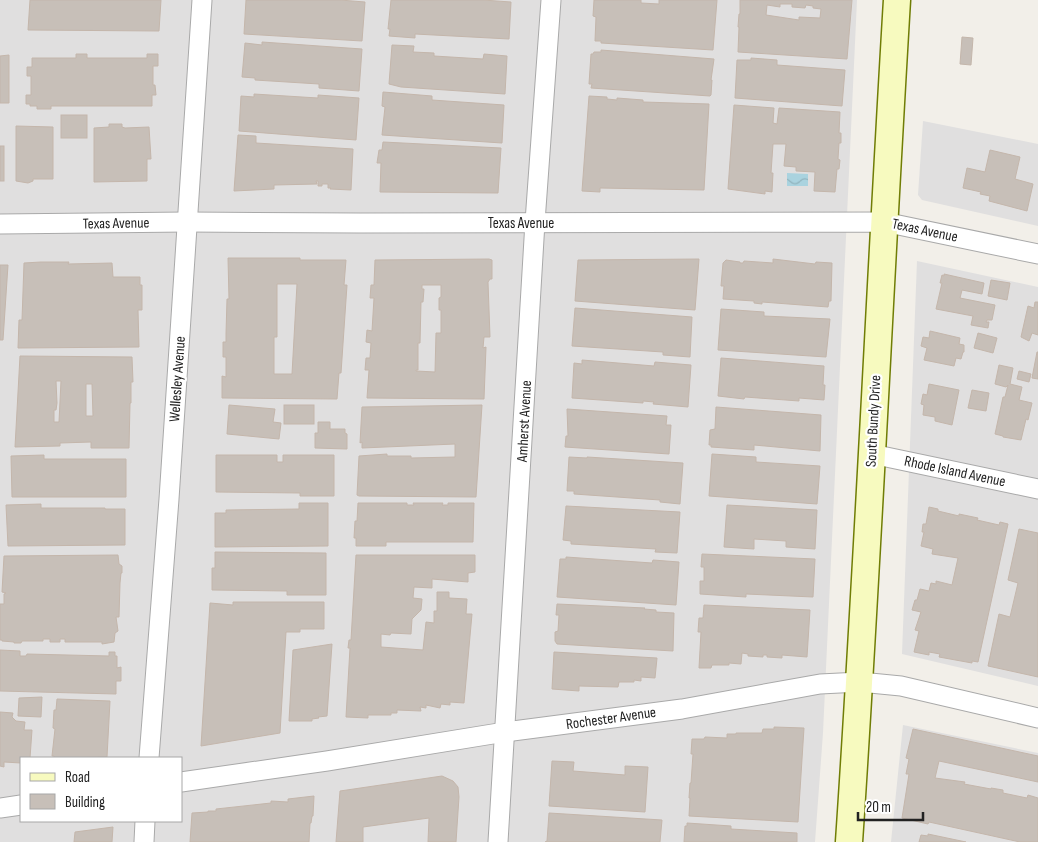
<svg xmlns="http://www.w3.org/2000/svg" width="1038" height="842" viewBox="0 0 1038 842" font-family="'Sofia Sans Condensed',sans-serif">
  <style>
    .residential { fill: #e0dfdf; fill-rule: evenodd }
    .water { fill: url(#water-waves) }
    .building { fill: #c7bfb8; stroke: #c4b6ab; fill-rule: evenodd }
    .lines { fill: none; stroke-linecap: round; stroke-linejoin: round }
    .minor-casing { stroke: #a9a9a9; stroke-width: 21 }
    .secondary-casing { stroke: #707d05; stroke-width: 29 }
    .minor { stroke: #fff; stroke-width: 19 }
    .secondary { stroke: #f7fabf; stroke-width: 26 }
    .labels { text-anchor: middle; stroke-width: 4.5; stroke-linejoin: round; paint-order: stroke }
    .street-label { font-size: 15px; fill: #222; stroke: #fff }
  </style>
  <defs>
    <pattern id="water-waves" width="16" height="10" patternUnits="userSpaceOnUse" patternTransform="scale(1.25)"><rect width="16" height="10" fill="#aad3df"/><path d="M0 5q4-4 8 0t8 0" fill="none" stroke="#92b5bf"/></pattern>
  </defs>
  <rect width="100%" height="100%" fill="#f2efe9"/>
  <!-- residential -->
  <g class="residential">
    <path d="M0 0H857L823 733 815 842H0ZM21 758H181V821H21Z"/>
    <polygon points="923,121 1038,144 1038,226 922,200 918,195"/>
    <polygon points="917,261 1038,287 1038,686 902,654"/>
    <polygon points="903,725 1038,753 1038,842 891,842"/>
  </g>
  <!-- water -->
  <polygon class="water" points="787,173 808,174 808,186 787,186"/>
  <!-- building -->
  <g class="building">
    <polygon points="30,0 161,0 159,31 28,30"/>
    <polygon points="246,0 340,0 365,2 362,41 244,34"/>
    <polygon points="391,0 483,0 511,2 509,39 415,34 415,38 389,36 390,29 388,29"/>
    <polygon points="594,0 641,0 641,3 659,4 659,0 717,0 713,50 601,43 601,41 595,41 596,17 593,16"/>
    <path d="M740 0H852L847 59 738 52 739 27H738L739 14H740ZM780 4H792V7L805 8 806 5 813 6V8L821 9 820 18 799 17V20L766 15 767 5 780 7Z"/>
    <polygon points="962,37 973,38 971,65 960,64"/>
    <polygon points="262,42 362,49 359,91 319,88 319,84 255,80 255,78 242,77 245,43 262,45"/>
    <polygon points="392,45 414,46 413,52 434,53 434,56 483,59 484,54 507,56 505,94 401,87 389,84"/>
    <polygon points="601,50 714,59 711,80 712,80 711,95 710,96 591,88 592,84 589,84 591,54 593,54 594,52 601,52"/>
    <polygon points="76,54 87,54 87,58 147,58 147,54 158,54 158,66 153,66 153,85 155,85 156,95 152,95 152,106 51,106 51,109 37,109 37,106 30,106 30,104 26,104 26,95 31,95 31,76 27,76 27,67 32,67 32,58 76,58"/>
    <polygon points="9,55 9,103 0,103 0,56"/>
    <polygon points="751,58 777,60 777,65 845,70 842,106 735,98 737,60 751,60"/>
    <polygon points="383,92 432,96 432,100 504,105 502,143 382,135 385,107 382,106"/>
    <polygon points="254,94 318,98 318,95 359,98 356,140 239,131 241,96 254,97"/>
    <polygon points="589,96 607,97 607,99 617,100 617,98 643,100 643,102 709,104 704,190 600,188 600,192 582,191"/>
    <polygon points="734,105 774,108 773,123 777,124 779,108 840,112 839,133 841,133 841,143 839,143 838,159 840,160 839,169 837,169 835,192 814,191 815,172 796,171 796,167 784,166 786,144 773,144 771,173 773,173 772,192 765,191 765,194 728,189"/>
    <rect x="61" y="115" width="26" height="23"/>
    <polygon points="109,124 122,124 122,127 125,128 149,127 151,159 147,159 147,181 94,182 94,128 109,127"/>
    <polygon points="16,126 53,127 53,179 33,179 33,181 28,183 16,181"/>
    <polygon points="238,135 256,136 256,143 353,149 351,190 330,189 331,188 328,188 328,184 322,184 322,186 318,186 318,181 316,181 317,184 274,185 274,189 234,191"/>
    <polygon points="383,142 501,148 498,193 380,192 381,163 377,163 379,150 382,150"/>
    <rect x="0" y="146" width="4" height="35"/>
    <polygon points="990,150 1020,157 1015,179 1033,184 1027,211 989,201 990,196 980,194 981,192 963,188 967,168 985,172"/>
    <path d="M228 258H300V260H346L344 285H347L341 373H339L337 399 222 398V376L226 377V357H223V342H226V334L227 299H229ZM277 284H297L292 374H274V337H277Z"/>
    <path d="M489 259 492 260V279H490L488 282 490 337H484L483 348 486 347 484 399 367 398 369 370H365L366 358H370L371 343 366 342 367 330 372 331 374 298H370L371 285H374L375 260ZM422 285H441V297L439 298V310H441V333H436L435 372 416 371V370H418V343H420L421 302H423L424 289H422Z"/>
    <polygon points="699,259 695,310 575,301 578,260"/>
    <polygon points="773,259 815,264 816,262 832,263 831,301 829,301 828,307 762,302 762,304 754,303 754,301 723,299 724,286 721,286 723,263 726,260 740,262 740,263 743,263 744,261 773,263"/>
    <polygon points="41,262 69,262 68,264 112,263 113,277 140,277 140,285 142,285 142,310 138,310 139,347 18,348 19,320 22,320 24,263"/>
    <polygon points="0,265 8,265 3,340 0,340"/>
    <polygon points="944,274 984,283 982,294 962,290 960,298 995,305 992,320 987,320 986,322 989,322 988,328 971,325 973,316 936,309 942,283 940,283 942,275 944,276"/>
    <polygon points="991,280 1010,283 1007,300 988,296"/>
    <polygon points="1035,302 1038,302 1038,335 1032,333 1029,341 1021,337 1028,306 1034,308"/>
    <polygon points="575,308 692,317 690,357 663,355 663,352 572,346"/>
    <polygon points="721,309 764,312 764,316 830,319 826,357 718,350"/>
    <polygon points="930,331 960,338 959,344 964,345 964,352 963,352 961,359 956,358 954,366 924,360 927,348 921,346 923,337 929,338"/>
    <polygon points="978,333 997,338 993,353 974,348"/>
    <polygon points="1037,352 1038,352 1038,379 1032,378"/>
    <path d="M20 356 132 357 133 382H131V403H130L129 448H91V442L60 443V446L15 447ZM56 381H61L59 422H54V410H56L57 403ZM86 384H92L93 416H86Z"/>
    <polygon points="721,358 824,366 823,385 825,385 824,400 799,398 799,401 745,397 744,399 718,396"/>
    <polygon points="582,360 654,366 655,362 691,365 688,407 653,404 654,402 643,401 643,403 572,398 574,363 582,364"/>
    <polygon points="999,365 1013,368 1010,384 1022,387 1019,400 1032,403 1028,420 1026,419 1021,440 1003,437 1003,436 995,434 1003,397 1005,397 1008,385 1006,387 995,384"/>
    <polygon points="1019,371 1031,374 1029,382 1017,379"/>
    <polygon points="929,384 959,390 952,425 935,421 935,417 923,415 924,405 921,404 923,394 927,395"/>
    <polygon points="972,390 989,393 986,411 968,408"/>
    <polygon points="229,405 275,409 273,422 281,423 279,439 227,434"/>
    <rect x="284" y="405" width="30" height="19"/>
    <polygon points="482,405 476,497 359,496 357,495 359,456 387,454 387,456 411,456 411,458 455,457 455,444 362,448 362,442 360,443 362,407"/>
    <polygon points="716,407 821,415 820,451 754,445 754,450 711,447 711,445 709,445 710,430 715,429"/>
    <polygon points="567,409 667,416 666,425 671,425 669,454 565,447 566,436 568,436"/>
    <polygon points="318,422 330,422 330,429 345,429 345,433 347,434 347,449 315,448 315,433 318,433"/>
    <polygon points="712,454 756,457 756,462 820,466 817,504 709,496"/>
    <polygon points="44,455 44,459 126,459 126,497 12,497 11,456"/>
    <polygon points="216,455 277,455 277,462 283,462 283,455 334,455 334,496 300,496 300,493 216,492"/>
    <polygon points="569,457 587,458 587,457 683,463 680,504 660,502 660,500 574,494 574,491 567,491"/>
    <polygon points="299,503 328,503 328,546 215,547 215,513 226,513 226,510 299,509"/>
    <polygon points="358,503 407,503 407,505 414,505 413,503 443,503 442,505 448,505 448,503 474,503 473,542 386,542 386,546 356,546 356,538 354,538 355,521 357,521"/>
    <polygon points="41,504 41,508 105,508 105,509 125,509 125,545 8,546 6,505"/>
    <polygon points="727,505 817,510 815,549 786,547 786,541 754,539 754,549 724,547"/>
    <polygon points="566,506 680,512 677,553 655,552 656,549 571,544 571,541 563,540"/>
    <polygon points="929,507 938,509 938,511 959,516 959,514 978,518 977,520 999,525 1000,522 1008,524 978,662 972,661 972,663 939,657 940,654 929,652 929,655 914,652 919,631 915,630 921,612 912,610 915,600 917,600 920,589 929,591 931,583 936,584 936,581 952,585 958,558 932,554 933,549 921,546 924,532 922,532 923,524 926,524"/>
    <polygon points="1019,529 1038,533 1038,677 988,666 999,614 1010,617 1018,583 1008,580"/>
    <polygon points="215,552 326,553 326,595 287,595 287,591 212,590 212,568 215,568"/>
    <polygon points="702,554 815,559 813,597 746,594 746,597 700,594 700,581 704,581 704,567 701,567"/>
    <polygon points="118,555 119,564 122,566 122,573 121,573 120,583 119,617 116,617 118,631 115,633 114,642 102,644 102,642 65,642 65,639 60,639 60,642 50,642 50,639 43,639 43,641 22,641 21,643 14,643 14,642 2,641 2,640 0,640 0,604 4,604 4,594 6,593 2,592 4,556"/>
    <polygon points="356,555 475,555 475,572 468,573 468,582 432,579 432,588 414,587 413,598 422,599 421,610 412,619 411,634 391,633 390,635 381,634 381,647 423,650 426,622 434,623 434,611 437,611 437,592 449,592 449,598 467,599 466,614 472,614 464,703 450,702 450,705 441,704 440,708 426,705 426,708 420,707 421,711 397,710 397,713 391,713 391,715 368,715 368,718 346,717 350,648 348,648 349,640 351,640"/>
    <polygon points="566,557 652,563 653,560 679,562 676,605 557,597 560,559 566,559"/>
    <polygon points="233,602 324,602 324,629 300,629 300,632 286,632 280,733 201,746 210,603 233,605"/>
    <polygon points="557,604 645,608 644,609 656,610 656,612 674,613 673,651 557,644 555,641 555,632 558,631 559,615 556,615"/>
    <polygon points="704,605 810,610 807,657 782,655 782,658 767,657 767,655 763,655 763,657 748,656 748,654 742,653 741,664 729,663 729,665 712,665 711,668 699,668 701,632 698,632 699,618 703,618"/>
    <polygon points="332,644 327,716 318,717 319,718 312,719 312,721 289,721 293,650"/>
    <polygon points="0,650 20,651 20,656 26,656 27,654 109,656 109,652 115,652 115,656 117,656 117,668 121,667 121,681 116,681 116,694 0,691"/>
    <polygon points="554,652 657,658 655,678 641,677 641,681 634,680 634,682 619,682 618,687 579,686 579,691 552,689"/>
    <polygon points="42,697 41,717 18,716 19,698"/>
    <polygon points="57,699 110,701 107,757 54,758 54,756 52,756 55,729 53,728 54,710 56,710"/>
    <polygon points="0,712 13,713 12,717 16,721 25,722 24,730 32,730 30,758 21,758 21,763 4,762 4,767 0,766"/>
    <polygon points="774,727 804,728 798,822 689,816 690,798 689,798 690,783 691,783 693,754 691,754 692,739 704,739 705,737 727,738 727,734 736,734 736,733 762,733 763,729 774,729"/>
    <polygon points="913,729 1038,756 1038,782 939,761 935,778 965,782 964,784 991,789 991,788 1003,790 1003,793 1027,798 1028,795 1038,798 1038,842 1020,842 929,822 928,824 902,818 909,774 906,774 909,759 906,758"/>
    <polygon points="552,761 574,762 573,771 625,775 625,766 648,767 645,812 549,806"/>
    <polygon points="442,776 453,781 458,787 459,797 456,842 428,842 429,818 363,827 363,842 336,842 340,791"/>
    <polygon points="314,796 313,816 312,816 311,823 310,823 309,842 190,842 192,813 208,812 208,811 216,811 216,809 271,803 271,801 288,802 288,799"/>
    <polygon points="549,813 662,820 660,842 545,842 547,841"/>
    <polygon points="687,823 731,826 731,829 797,833 797,842 684,842 685,826 687,826"/>
    <polygon points="113,827 112,842 74,842 75,832"/>
    <polygon points="928,834 966,842 919,842 921,835 928,836"/>
  </g>
  <g class="lines">
    <defs>
      <g id="minor">
        <polyline points="0,224 187,222 360,223 884,222 1038,254"/>
        <polyline points="872,454 1038,489"/>
        <polyline points="149,758 169,499 202,0"/>
        <polyline points="181,782 327,761 505,732 682,709 820,684 860,682 901,686 1038,718"/>
        <polyline points="0,808 21,805"/>
        <polyline points="144,842 145,821"/>
        <polyline points="498,842 535,222 551,0"/>
      </g>
      <path id="secondary" d="M849 842C868 562 880 281 897 0"/>
    </defs>
    <!-- minor casing -->
    <use href="#minor" class="minor-casing"/>
    <!-- secondary casing -->
    <use href="#secondary" class="secondary-casing"/>
    <!-- minor -->
    <use href="#minor" class="minor"/>
    <!-- secondary -->
    <use href="#secondary" class="secondary"/>
  </g>
  <g class="labels">
    <!-- street labels -->
    <g class="street-label">
      <text transform="translate(116 223) rotate(-1)" y="5">Texas Avenue</text>
      <text x="521" y="228">Texas Avenue</text>
      <text transform="translate(925 230) rotate(12)" y="5">Texas Avenue</text>
      <text transform="translate(177 379) rotate(-86)" y="5">Wellesley Avenue</text>
      <text transform="translate(524 421) rotate(-87)" y="5">Amherst Avenue</text>
      <text transform="translate(873 421) rotate(-87)" y="5">South Bundy Drive</text>
      <text transform="translate(955 471) rotate(12)" y="5">Rhode Island Avenue</text>
      <text transform="translate(611 718) rotate(-8)" y="5">Rochester Avenue</text>
    </g>
  </g>
  <!-- legend -->
  <rect x="20" y="757" width="162" height="65" fill="#ffffff" stroke="#a7a7a7"/>
  <rect x="30" y="773" width="25" height="8" fill="#f7fabf" stroke="#a7a7a7"/>
  <text x="65" y="782" font-size="15" fill="#222222">Road</text>
  <rect x="30" y="794" width="25" height="15" fill="#c7bfb8" stroke="#a7a7a7"/>
  <text x="65" y="807" font-size="15" fill="#222222">Building</text>
  <!-- scale -->
  <path d="M858 812v8h65v-8" fill="none" stroke="#222222" stroke-width="2.5"/>
  <text x="866" y="812" font-size="15" fill="#222222" stroke="#ffffff" stroke-width="4" paint-order="stroke">20 m</text>
</svg>
